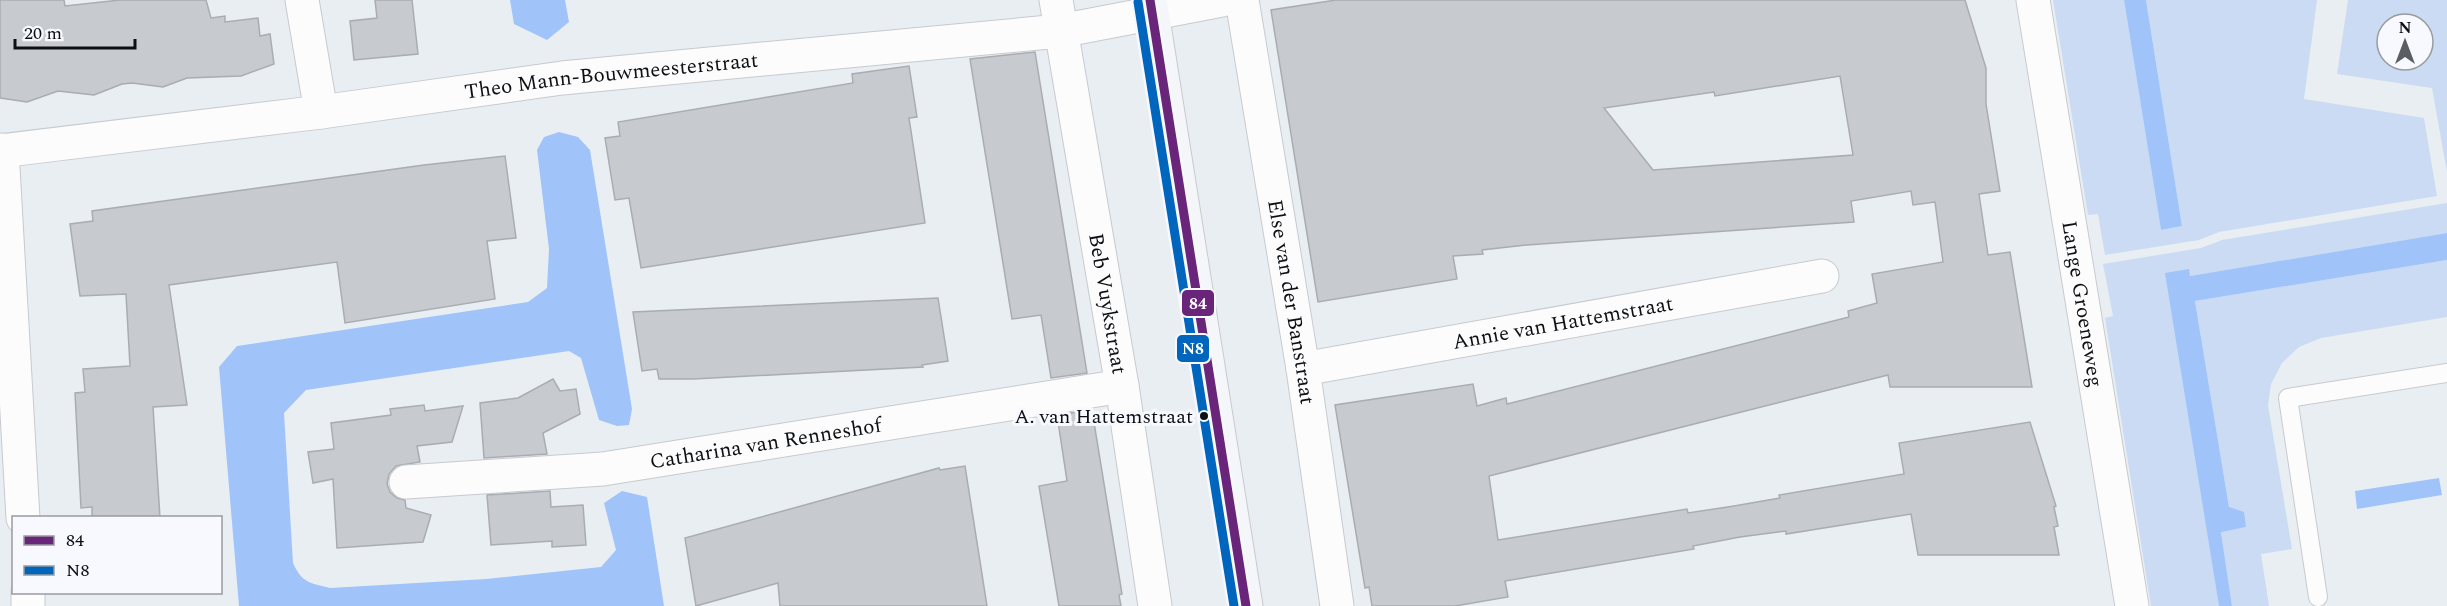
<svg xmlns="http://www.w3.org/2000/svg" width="2447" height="606" viewBox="0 0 2447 606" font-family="Spectral,serif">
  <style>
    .green { fill: #cadbf3; fill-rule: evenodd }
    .water { fill: #a0c4f9 }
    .building { fill: #c7cace; stroke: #a9adb0; stroke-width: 1.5; fill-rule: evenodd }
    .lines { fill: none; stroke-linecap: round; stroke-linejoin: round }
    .lane-casing { stroke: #c7cace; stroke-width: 20 }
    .street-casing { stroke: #c7cace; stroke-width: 35 }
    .secondary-casing { stroke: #c7cace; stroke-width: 35 }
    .lane { stroke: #fcfcfd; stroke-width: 18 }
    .street { stroke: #fcfcfd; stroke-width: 33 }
    .secondary { stroke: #f5f6fa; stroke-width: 33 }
    .bus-1-casing { stroke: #f7f9fe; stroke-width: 14 }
    .bus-2-casing { stroke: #f7f9fe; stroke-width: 14 }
    .bus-1 { stroke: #68257a; stroke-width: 9 }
    .bus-2 { stroke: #0065bd; stroke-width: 9 }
    .bus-dot { fill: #0d0f12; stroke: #f7f9fe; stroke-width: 2 }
    .labels { text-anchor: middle; stroke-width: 6; stroke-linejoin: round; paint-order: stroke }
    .bus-label { font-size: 20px; fill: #0d0f12; stroke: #f7f9fe; text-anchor: end }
    .street-label { font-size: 21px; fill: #0d0f12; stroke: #f7f9fe }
    .line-badge { stroke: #f7f9fe; stroke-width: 2 }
    .badge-label { font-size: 16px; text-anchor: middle; font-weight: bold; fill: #fff }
  </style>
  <rect width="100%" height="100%" fill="#e9eef3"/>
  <!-- green -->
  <g class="green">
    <polygon points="2053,0 2124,0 2161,230 2182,226 2146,0 2317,0 2304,99 2424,118 2437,196 2219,232 2199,240 2105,255 2098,214 2088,215"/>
    <path d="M2348 0H2447V172L2432 88 2337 74ZM2387 24H2423V60H2387Z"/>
    <polygon points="2447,203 2447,233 2190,276 2189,270 2208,534 2219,606 2151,606 2105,318 2113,316 2103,264 2201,248 2222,240"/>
    <polygon points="2447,260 2447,317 2321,338 2299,347 2282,363 2271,384 2268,405 2292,549 2261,554 2269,606 2232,606 2221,531 2246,527 2229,507 2195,301"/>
  </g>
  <!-- water -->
  <g class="water">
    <polygon points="510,0 565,0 569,22 547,40 514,24"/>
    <polygon points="2124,0 2146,0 2182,226 2161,230"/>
    <path d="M559 132 578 137 590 150 632 409 629 425 617 426 599 420 581 358 569 351 306 390 284 413 293 563C302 583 310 583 330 588L486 579 601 567 616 550 604 503 622 491 647 497 664 606H239L219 367 237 346 528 302 547 288 549 249 537 150 544 137Z"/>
    <polygon points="2447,233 2447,260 2195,301 2229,507 2244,512 2246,527 2221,532 2232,606 2219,606 2165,273 2189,269 2190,276"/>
    <polygon points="2439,478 2442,495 2357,509 2355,491"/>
  </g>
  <!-- building -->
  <g class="building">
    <polygon points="0,0 64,0 65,6 120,0 206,0 211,18 225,16 225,22 258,18 260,36 270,34 274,64 241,76 187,78 163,87 132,83 122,84 94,95 58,91 27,102 0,98"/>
    <polygon points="375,0 412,0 418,54 354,60 350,21 377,18"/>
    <path d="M1336 0H1965L1986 68V104L2000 191 1979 194 1988 255 2010 252 2032 387H1890L1888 375 1489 476 1498 540 1687 509 1688 513 1734 506 1780 498 1779 495 1904 474 1899 443 2030 422 2056 506 2054 507 2058 526 2054 527 2059 555H1918L1911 514 1786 534V531L1740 537 1693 546 1694 549 1505 581 1508 597 1455 606H1372L1369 587 1365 588 1335 405 1473 384 1477 406 1506 398 1507 404 1849 317 1848 311 1877 303 1872 274 1943 262 1935 202 1913 205 1911 191 1851 201 1854 222 1527 245 1482 250 1483 254 1453 256 1457 279 1318 302 1271 10ZM1840 76 1853 155 1653 170 1604 108 1714 92 1715 96Z"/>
    <polygon points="1035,52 1087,373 1051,378 1041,315 1012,319 970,59"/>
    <polygon points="909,66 917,117 909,118 925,223 641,268 629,198 615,200 605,138 620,136 618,122 853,83 852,74"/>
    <polygon points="505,156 516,238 487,241 495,299 345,323 337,262 169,285 187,405 153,407 160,518 92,518 92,507 81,508 75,393 85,392 83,369 130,366 126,294 80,296 70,224 93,221 92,211 424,165"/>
    <polygon points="938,298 948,361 922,365 923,367 693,379 659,379 657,369 642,371 633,312"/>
    <polygon points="553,379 560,391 576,389 580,414 543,433 547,454 484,458 480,403 518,398"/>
    <polygon points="424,405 425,411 463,406 452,442 417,446 420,462 396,466 389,474 387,484 390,492 397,498 405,500 406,508 431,515 423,542 337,548 333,479 313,483 308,452 334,449 331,423 391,415 390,409"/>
    <polygon points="1092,410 1122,594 1119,595 1121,606 1059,606 1039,486 1067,481 1057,415"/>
    <polygon points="965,466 987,606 780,606 778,583 696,606 685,538 939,468 940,470"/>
    <polygon points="550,491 551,507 583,505 586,545 552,547 552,541 491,545 487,495"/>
  </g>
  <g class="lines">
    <defs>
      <polyline id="lane" points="2318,597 2288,398 2447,373"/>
      <g id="street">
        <polyline points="302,0 321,112"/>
        <path id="s1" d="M1056 0 1122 386 1155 606"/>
        <path id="s2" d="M1242 0 1303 369 1337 606"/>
        <path id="s3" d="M2033 0 2132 606"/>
        <polyline points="2,150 23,518"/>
        <path id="s4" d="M0 151 321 112 562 78 1060 31 1222 0"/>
        <path id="s5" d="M1303 369 1822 276"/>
        <path id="s6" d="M406 482 603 469 1122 386"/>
        <polyline points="28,592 28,606"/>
      </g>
      <polyline id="secondary" points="1150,0 1246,606"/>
    </defs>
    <!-- lane casing -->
    <use href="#lane" class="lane-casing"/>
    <!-- street casing -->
    <use href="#street" class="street-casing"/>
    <!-- secondary casing -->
    <use href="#secondary" class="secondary-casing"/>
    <!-- lane -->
    <use href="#lane" class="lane"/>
    <!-- street -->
    <use href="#street" class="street"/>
    <!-- secondary -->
    <use href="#secondary" class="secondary"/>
    <defs>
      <polyline id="bus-1" points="1150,0 1246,606"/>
      <polyline id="bus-2" points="1138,2 1234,606"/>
    </defs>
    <!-- bus-1 casing -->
    <use href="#bus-1" class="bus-1-casing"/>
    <!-- bus-2 casing -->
    <use href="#bus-2" class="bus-2-casing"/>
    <!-- bus-1 -->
    <use href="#bus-1" class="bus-1"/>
    <!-- bus-2 -->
    <use href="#bus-2" class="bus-2"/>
  </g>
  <!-- markers -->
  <circle class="bus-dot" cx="1204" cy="416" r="5"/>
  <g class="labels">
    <!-- bus labels -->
    <g class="bus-label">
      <text x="1193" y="423">A. van Hattemstraat</text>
    </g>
    <!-- street labels -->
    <g class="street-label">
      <text dy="7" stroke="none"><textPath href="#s4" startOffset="616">Theo Mann-Bouwmeesterstraat</textPath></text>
      <text dy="7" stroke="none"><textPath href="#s1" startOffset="308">Beb Vuykstraat</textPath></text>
      <text dy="7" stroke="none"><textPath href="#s2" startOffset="306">Else van der Banstraat</textPath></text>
      <text dy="7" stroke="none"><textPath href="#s3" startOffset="308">Lange Groeneweg</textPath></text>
      <text dy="7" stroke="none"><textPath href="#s5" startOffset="264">Annie van Hattemstraat</textPath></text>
      <text dy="7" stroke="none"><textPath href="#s6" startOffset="362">Catharina van Renneshof</textPath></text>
    </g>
  </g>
  <g class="line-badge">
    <rect x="1181" y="289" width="34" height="28" rx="6" fill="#68257a"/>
    <rect x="1176" y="334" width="34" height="29" rx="6" fill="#0065bd"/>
  </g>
  <g class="badge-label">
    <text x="1198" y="309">84</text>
    <text x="1193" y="354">N8</text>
  </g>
  <!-- legend -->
  <rect x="12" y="516" width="210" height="78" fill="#f7f9fe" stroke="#999ba0" stroke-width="1.5"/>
  <rect x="24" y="536" width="30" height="9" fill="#68257a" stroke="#999ba0" stroke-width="1.5"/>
  <text x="66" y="546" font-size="18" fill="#0d0f12">84</text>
  <rect x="24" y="566" width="30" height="9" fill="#0065bd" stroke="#999ba0" stroke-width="1.5"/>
  <text x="66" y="576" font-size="18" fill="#0d0f12">N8</text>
  <!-- north arrow -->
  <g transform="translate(2405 42)"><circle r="28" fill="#f7f9fe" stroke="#999ba0" stroke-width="1.5"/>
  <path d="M0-4.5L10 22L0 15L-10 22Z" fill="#5a5d61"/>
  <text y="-9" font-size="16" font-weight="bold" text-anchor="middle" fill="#0d0f12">N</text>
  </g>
  <!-- scale -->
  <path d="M15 39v9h120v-9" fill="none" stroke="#0d0f12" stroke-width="3"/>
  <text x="24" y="39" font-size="18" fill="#0d0f12" stroke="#f7f9fe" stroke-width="4.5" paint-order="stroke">20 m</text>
</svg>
